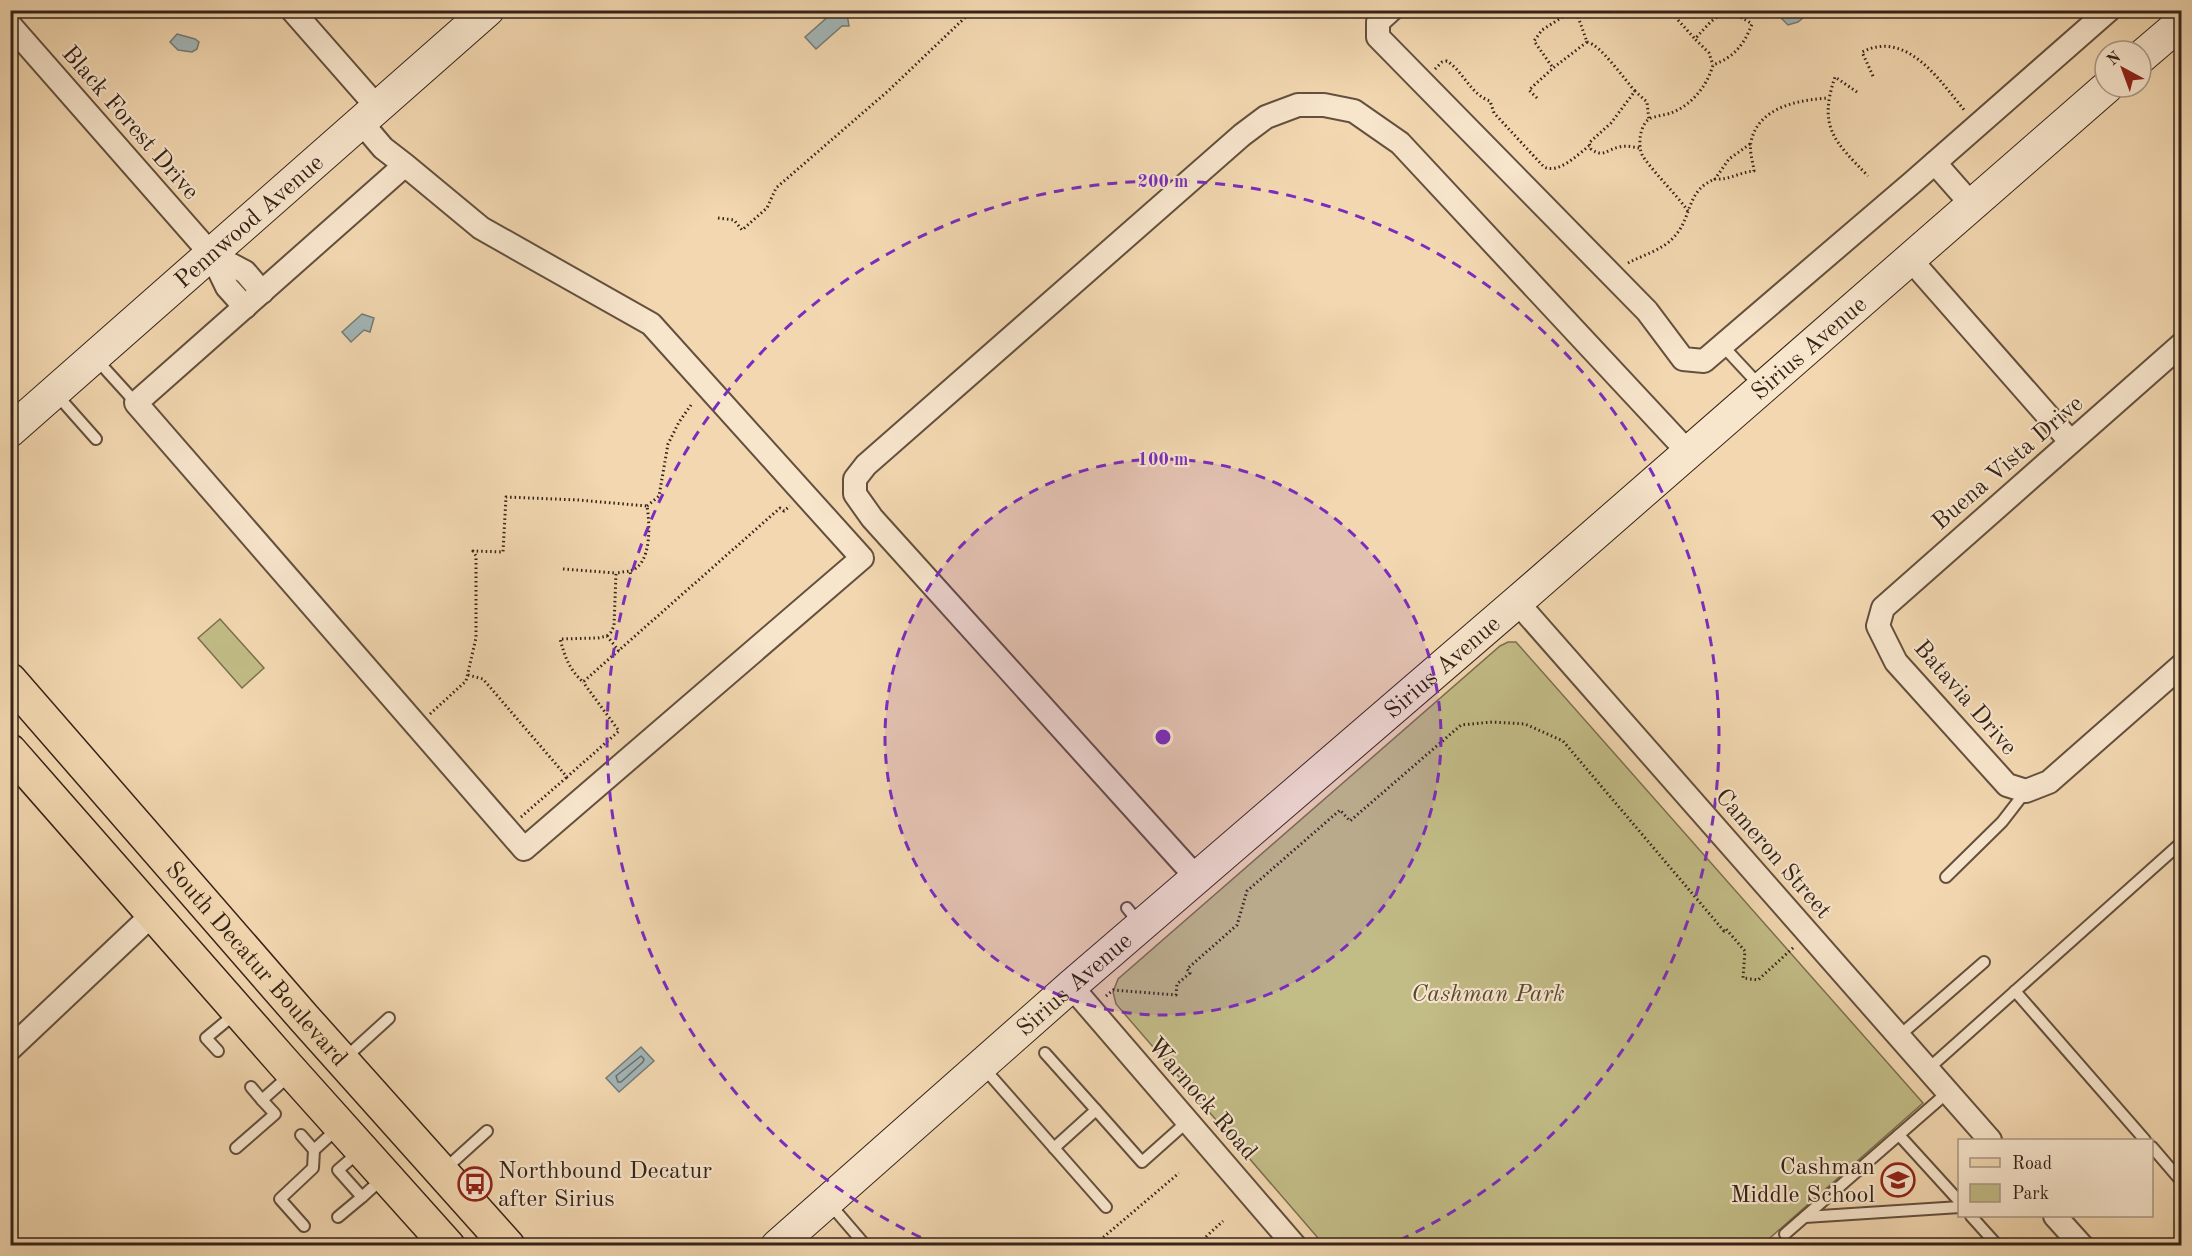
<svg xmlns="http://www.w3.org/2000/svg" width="2192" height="1256" viewBox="0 0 2192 1256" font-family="'Old Standard TT',serif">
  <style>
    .green { fill: #c2bc86; stroke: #7c704f; stroke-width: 1.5 }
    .water { fill: #a2b6b8; stroke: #767b78; stroke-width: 1.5 }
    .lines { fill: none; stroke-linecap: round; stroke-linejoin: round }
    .shore { stroke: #6c6c68; stroke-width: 1.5 }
    .lane-casing { stroke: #64503e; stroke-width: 14 }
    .street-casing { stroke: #64503e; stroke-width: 26 }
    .secondary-casing { stroke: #352318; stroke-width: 34 }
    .primary-casing { stroke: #352318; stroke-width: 36 }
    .path { stroke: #352318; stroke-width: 3; stroke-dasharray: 1.5 3; stroke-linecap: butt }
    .lane { stroke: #f7e5cc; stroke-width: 10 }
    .street { stroke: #f7e5cc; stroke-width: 22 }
    .secondary { stroke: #f7e5cc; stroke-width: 32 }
    .primary { stroke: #f2d7b0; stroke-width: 33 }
    .ring { fill: none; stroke: #7b2cbf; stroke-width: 3; stroke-dasharray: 10 8 }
    .labels { text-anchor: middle; stroke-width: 4.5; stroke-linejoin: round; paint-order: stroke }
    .street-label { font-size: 24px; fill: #352318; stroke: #f7e5cc }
    .park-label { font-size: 24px; font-style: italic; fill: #584934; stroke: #f7e5cc }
    .poi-label { font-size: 24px; fill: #352318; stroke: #f7e5cc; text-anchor: end }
    .centre { fill: #7b2cbf; stroke: #f7e5cc; stroke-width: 3 }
    .ring-label { font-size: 18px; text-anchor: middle; font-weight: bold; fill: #7b2cbf; stroke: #f7e5cc; stroke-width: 4.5; stroke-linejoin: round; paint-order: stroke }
  </style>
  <rect width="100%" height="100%" fill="#f2d7b0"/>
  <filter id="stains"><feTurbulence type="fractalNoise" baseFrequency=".00333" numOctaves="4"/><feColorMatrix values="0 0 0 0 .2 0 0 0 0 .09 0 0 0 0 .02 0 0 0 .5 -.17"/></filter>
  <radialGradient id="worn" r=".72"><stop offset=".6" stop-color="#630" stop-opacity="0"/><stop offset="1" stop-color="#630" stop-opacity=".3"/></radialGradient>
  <!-- green -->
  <g class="green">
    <polygon points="220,619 264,668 242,688 198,638"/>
    <polygon points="1508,642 1516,642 1923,1103 1762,1245 1324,1245 1116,1004 1113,992 1118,979 1500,646"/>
  </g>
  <!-- water -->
  <g class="water">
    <polygon points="844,11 847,14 849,26 842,26 816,49 805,37 830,15"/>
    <polygon points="1778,11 1778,10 1811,11 1798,22 1788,25 1776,13"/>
    <polygon points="177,34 195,39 199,42 197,49 192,52 178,50 170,42"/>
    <polygon points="362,314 374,318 370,332 364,330 351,342 342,332"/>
    <polygon points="641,1047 654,1061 619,1092 606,1078"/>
  </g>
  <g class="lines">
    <!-- shore -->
    <polygon class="shore" points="641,1056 644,1059 643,1062 621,1082 618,1082 616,1076"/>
    <defs>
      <g id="lane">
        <polyline points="1722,345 1761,387"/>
        <polyline points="97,360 136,403"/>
        <polyline points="57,395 96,439"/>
        <polyline points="1946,877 2002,822 2026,791"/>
        <polyline points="1127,908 1139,923"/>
        <polyline points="2015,991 2145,1140"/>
        <polyline points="1899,1036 1984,962"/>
        <polyline points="218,1051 206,1038 236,1013"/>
        <polyline points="1045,1053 1096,1110"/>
        <polyline points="345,1058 389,1018"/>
        <polyline points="983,1067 1106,1207"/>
        <polyline points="1928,1069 2182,842"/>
        <polyline points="251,1087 262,1100"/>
        <polyline points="301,1135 314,1150 338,1128"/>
        <polyline points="1899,1135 1960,1202"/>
        <polyline points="2152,1147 2182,1182"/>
        <polyline points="236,1148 275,1114 262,1100 290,1075"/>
        <polyline points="1054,1148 1096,1110 1142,1162 1188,1121"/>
        <polyline points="359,1152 338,1170 362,1197 383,1178"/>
        <polyline points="445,1169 487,1131"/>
        <polyline points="829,1203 866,1246"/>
        <polyline points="1971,1216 1998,1246"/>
        <polyline points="338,1217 362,1197"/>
        <polyline points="1805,1217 1960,1207"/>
        <polyline points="304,1226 280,1199 313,1168 314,1150"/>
        <polyline points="1785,1234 1948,1092"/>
      </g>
      <g id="street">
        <polyline points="292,10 378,108"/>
        <polyline points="1391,10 1378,22 1378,37 1647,311 1683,359 1704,361 1913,182 2109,10"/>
        <polyline points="10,25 211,254 227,287 245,307"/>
        <polyline points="361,122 383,148 405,165 136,403 524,849 862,558 651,324 481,228 405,165"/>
        <polyline points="1935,163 1972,205"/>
        <polyline points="211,254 245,272 262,292"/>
        <polyline points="1910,259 2070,441"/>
        <polyline points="2182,344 1883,608 1878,626 1896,662 2007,785 2026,791 2049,782 2182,665"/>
        <polyline points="1517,602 1990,1140"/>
        <polyline points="1197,878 872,518 855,494 855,479 866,465 1242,135 1266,117 1298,105 1324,105 1354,111 1400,143 1688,452"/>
        <polyline points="1071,986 1295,1246"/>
        <polyline points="10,1049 153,914"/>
        <polyline points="2055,1216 2082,1246"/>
      </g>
      <g id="secondary">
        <polyline points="2141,57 2182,22"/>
        <path id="s1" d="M10 431 488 10"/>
        <path id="s2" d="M777 1246 1071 986 1517 602 2107 87"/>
      </g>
      <g id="primary">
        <path id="s3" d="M10 680 304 1018 508 1246"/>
        <polyline points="10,751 283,1062 448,1246"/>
      </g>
    </defs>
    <!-- lane casing -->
    <use href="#lane" class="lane-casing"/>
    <!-- street casing -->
    <use href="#street" class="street-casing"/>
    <!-- secondary casing -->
    <use href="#secondary" class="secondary-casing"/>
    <!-- primary casing -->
    <use href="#primary" class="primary-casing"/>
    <!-- path -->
    <g class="path">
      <polyline points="1669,10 1695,39"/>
      <path d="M1587 42 1553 68 1534 41 1542 30 1572 11H1576L1587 42C1600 44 1624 79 1635 91"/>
      <path d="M1435 69 1442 62 1447 61C1464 72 1470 94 1490 101L1494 113 1544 167C1559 174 1577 155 1589 146"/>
      <path d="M1873 76 1862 52C1907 29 1940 81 1965 111"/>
      <path d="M1857 92 1835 77C1818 127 1834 141 1868 176"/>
      <polyline points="1537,98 1529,90 1553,68"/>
      <path d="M1750 144 1729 159 1715 179C1730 180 1740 172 1754 171 1753 162 1749 151 1751 142 1758 107 1798 100 1828 98"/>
      <path d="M1639 148C1633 147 1626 145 1619 147 1606 150 1603 158 1591 149L1589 143 1611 123 1635 91 1647 102 1649 120"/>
      <path d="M1688 211C1675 193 1657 176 1644 158 1637 149 1639 126 1649 119 1655 116 1665 115 1671 113 1692 105 1707 86 1713 65 1734 57 1744 45 1752 24 1722 4 1716 16 1695 39L1709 53 1713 65"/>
      <polyline points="718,218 734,220 742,230 767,208 776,188 888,91 973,10"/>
      <path d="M1628 263C1643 255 1662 250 1673 238 1693 218 1685 191 1715 179"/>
      <polyline points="647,506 659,496 668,444 679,422 691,405"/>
      <polyline points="563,569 616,573"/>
      <polyline points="607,636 611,632 614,626 616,573 630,571 631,577"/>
      <path d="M619 651 607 636 598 638 560 639C565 657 569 669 583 682L780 508 784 511 790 506"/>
      <polyline points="468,675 483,679 567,777 619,731 583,682"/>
      <path d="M430 714 466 681 476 638V556L473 551 503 552 506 497 578 500 647 506C650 524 652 565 630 571"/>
      <polyline points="521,817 567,777"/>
      <polyline points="1106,996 1113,990 1176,995 1177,984 1190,973 1187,969 1237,925 1247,891 1340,810 1350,821 1461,725 1492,722 1525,724 1563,741 1724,931 1726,929 1745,951 1743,978 1758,980 1794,947"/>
      <polyline points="1093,1246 1179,1173"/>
      <polyline points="1196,1246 1223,1221"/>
    </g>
    <!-- lane -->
    <use href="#lane" class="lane"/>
    <!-- street -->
    <use href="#street" class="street"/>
    <!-- secondary -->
    <use href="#secondary" class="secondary"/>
    <!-- primary -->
    <use href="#primary" class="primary"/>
  </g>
  <!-- distance rings -->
  <circle cx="1163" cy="737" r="278" fill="#7b2cbf" fill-opacity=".12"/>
  <g class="ring">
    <circle cx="1163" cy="737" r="278"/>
    <path d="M937 1245A556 556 0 1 1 1389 1245"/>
  </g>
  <!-- icons -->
  <defs>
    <symbol id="school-ring" viewBox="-11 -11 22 22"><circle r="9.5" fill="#f7e5cc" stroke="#8f2418" stroke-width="1.5"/><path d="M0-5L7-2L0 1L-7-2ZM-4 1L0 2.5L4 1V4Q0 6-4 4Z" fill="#8f2418"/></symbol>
    <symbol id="bus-ring" viewBox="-11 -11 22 22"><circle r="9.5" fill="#f7e5cc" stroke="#8f2418" stroke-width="1.5"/><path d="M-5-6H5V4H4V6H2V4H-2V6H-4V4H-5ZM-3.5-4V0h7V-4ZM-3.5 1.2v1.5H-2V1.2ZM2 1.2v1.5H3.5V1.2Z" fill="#8f2418"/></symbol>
  </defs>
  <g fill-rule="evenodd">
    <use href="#school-ring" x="1879" y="1161" width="38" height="38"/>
    <use href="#bus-ring" x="456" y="1165" width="38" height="38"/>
  </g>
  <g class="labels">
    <!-- street labels -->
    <g class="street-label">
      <text transform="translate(131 122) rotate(49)" y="8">Black Forest Drive</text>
      <text dy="8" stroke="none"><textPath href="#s1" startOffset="318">Pennwood Avenue</textPath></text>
      <text dy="8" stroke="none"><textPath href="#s2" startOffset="1368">Sirius Avenue</textPath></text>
      <text transform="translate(2007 462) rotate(-41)" y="8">Buena Vista Drive</text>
      <text dy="8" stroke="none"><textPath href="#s2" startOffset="882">Sirius Avenue</textPath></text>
      <text transform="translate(1966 697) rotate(49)" y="8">Batavia Drive</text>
      <text transform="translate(1774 853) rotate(49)" y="8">Cameron Street</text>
      <text dy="8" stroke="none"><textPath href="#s3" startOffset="376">South Decatur Boulevard</textPath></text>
      <text dy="8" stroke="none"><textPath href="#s2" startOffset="396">Sirius Avenue</textPath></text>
      <text transform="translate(1203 1098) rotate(49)" y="8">Warnock Road</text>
    </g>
    <!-- park labels -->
    <g class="park-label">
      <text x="1488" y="1001">Cashman Park</text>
    </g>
    <!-- poi labels -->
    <g class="poi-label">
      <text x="1875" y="1174">Cashman<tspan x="1875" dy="28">Middle School</tspan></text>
      <text x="498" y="1178" text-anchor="start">Northbound Decatur<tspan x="498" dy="28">after Sirius</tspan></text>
    </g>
  </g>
  <circle cx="1163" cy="737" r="9" class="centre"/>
  <g class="ring-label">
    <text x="1163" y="187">200 m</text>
    <text x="1163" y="465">100 m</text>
  </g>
  <!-- margin -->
  <rect width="2192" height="1256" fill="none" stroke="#f2d7b0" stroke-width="36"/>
  <rect x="12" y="12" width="2168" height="1232" fill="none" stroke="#352318" stroke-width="3"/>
  <rect x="18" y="18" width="2156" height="1220" fill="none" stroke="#352318" stroke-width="1.5"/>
  <!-- legend -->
  <rect x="1958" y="1139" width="195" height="78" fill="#f7e5cc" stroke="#a99784" stroke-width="1.5"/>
  <rect x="1970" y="1158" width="30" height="9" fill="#f2d7b0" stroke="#a99784" stroke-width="1.5"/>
  <text x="2012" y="1169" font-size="18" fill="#352318">Road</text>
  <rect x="1970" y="1184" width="30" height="18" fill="#c2bc86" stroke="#a99784" stroke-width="1.5"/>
  <text x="2012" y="1199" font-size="18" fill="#352318">Park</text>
  <!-- north arrow -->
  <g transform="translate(2123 69) rotate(319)"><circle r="28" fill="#f7e5cc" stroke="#a99784" stroke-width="1.5"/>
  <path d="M0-4.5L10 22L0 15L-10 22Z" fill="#8f2418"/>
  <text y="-9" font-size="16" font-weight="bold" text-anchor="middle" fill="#352318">N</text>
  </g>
  <rect width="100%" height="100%" filter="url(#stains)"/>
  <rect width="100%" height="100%" fill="url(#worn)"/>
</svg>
